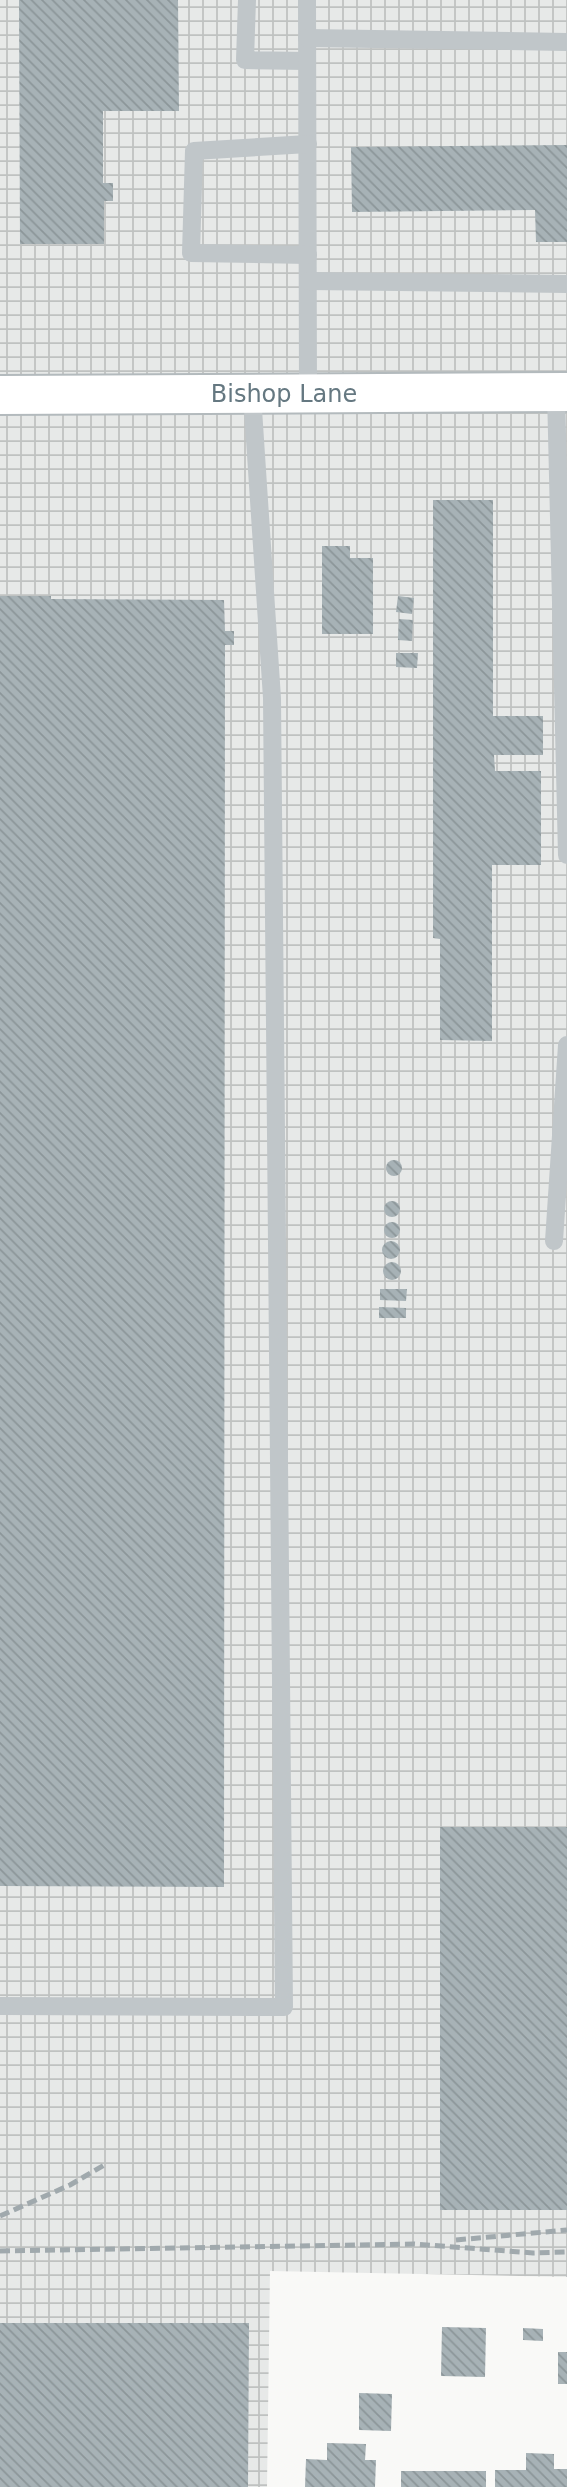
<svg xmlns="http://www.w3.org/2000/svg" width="567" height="2487" viewBox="0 0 567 2487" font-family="'DejaVu Sans',sans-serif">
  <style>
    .industrial { fill: url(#industrial-grid) }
    .building { fill: url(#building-back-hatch) }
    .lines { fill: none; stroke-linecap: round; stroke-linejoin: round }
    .secondary-casing { stroke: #b3babd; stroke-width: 42 }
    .lane { stroke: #c0c6c9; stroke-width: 18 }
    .secondary { stroke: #fff; stroke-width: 38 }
    .rail { stroke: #a0a9ad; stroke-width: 5; stroke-dasharray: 10 5; stroke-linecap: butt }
    .labels { text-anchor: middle; stroke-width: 7; stroke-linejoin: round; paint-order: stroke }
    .street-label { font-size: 24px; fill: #657881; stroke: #fff }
  </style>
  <defs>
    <pattern id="industrial-grid" width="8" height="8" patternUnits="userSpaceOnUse" patternTransform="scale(1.75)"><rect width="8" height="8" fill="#e7e9e8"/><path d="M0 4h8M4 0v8" fill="none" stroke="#bfc2c1"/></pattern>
    <pattern id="building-back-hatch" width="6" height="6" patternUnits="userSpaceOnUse" patternTransform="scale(1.75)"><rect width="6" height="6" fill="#a7b2b6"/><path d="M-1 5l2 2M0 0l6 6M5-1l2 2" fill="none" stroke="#8c9699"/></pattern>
  </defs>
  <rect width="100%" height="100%" fill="#f9f9f7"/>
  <!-- industrial -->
  <polygon class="industrial" points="0,0 567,0 567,2277 270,2271 267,2487 0,2487"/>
  <!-- building -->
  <g class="building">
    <polygon points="19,0 178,0 179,111 103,111 103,183 113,183 113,201 104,201 104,244 20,244"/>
    <polygon points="567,145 567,242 536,242 535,210 352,212 351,147"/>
    <polygon points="433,500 493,500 493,716 543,716 543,755 494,755 495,771 541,771 541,865 492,865 492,1041 440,1040 440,939 433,938"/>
    <polygon points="322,546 350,546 350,558 373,558 373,634 322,634"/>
    <polygon points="0,596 51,596 51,599 224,600 225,631 234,631 234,645 225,645 224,1887 0,1886"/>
    <polygon points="398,596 414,598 412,614 396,612"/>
    <polygon points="399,619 413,620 412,641 398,640"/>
    <polygon points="396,653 418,653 417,668 396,667"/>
    <circle cx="394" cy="1168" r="8"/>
    <circle cx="392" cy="1209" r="8"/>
    <circle cx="392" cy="1230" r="8"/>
    <circle cx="391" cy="1250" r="9"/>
    <circle cx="392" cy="1271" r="9"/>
    <polygon points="380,1289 407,1289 406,1301 380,1300"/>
    <polygon points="379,1307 406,1308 406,1318 379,1318"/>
    <rect x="440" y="1827" width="127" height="383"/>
    <polygon points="0,2323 249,2323 248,2487 0,2487"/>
    <polygon points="442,2327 486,2328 485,2377 441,2376"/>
    <polygon points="523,2328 543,2329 543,2341 523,2340"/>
    <rect x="558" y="2352" width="9" height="32"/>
    <polygon points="359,2393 392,2394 391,2431 359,2430"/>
    <polygon points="327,2443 366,2444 365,2460 376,2460 375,2487 305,2487 306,2459 327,2460"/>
    <polygon points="526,2453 554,2454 554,2469 567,2469 567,2487 495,2487 495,2470 526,2470"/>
    <rect x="401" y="2471" width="85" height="16"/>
  </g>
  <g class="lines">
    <defs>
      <polyline id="secondary" points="0,395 567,392"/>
    </defs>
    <!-- secondary casing -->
    <use href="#secondary" class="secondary-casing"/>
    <!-- lane -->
    <g class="lane">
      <polyline points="247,0 245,60 307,61"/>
      <polyline points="307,0 308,395"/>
      <polyline points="307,38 567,42"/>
      <polyline points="308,144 194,151 191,253 308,255"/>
      <polyline points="308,281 567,284"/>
      <polyline points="556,392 567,855"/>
      <polyline points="554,1241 567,1045"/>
      <polyline points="0,2006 284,2007 272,698 252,394"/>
    </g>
    <!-- secondary -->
    <use href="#secondary" class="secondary"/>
    <!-- rail -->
    <g class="rail">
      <polyline points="0,2216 70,2185 106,2164"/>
      <polyline points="456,2240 567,2230"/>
      <polyline points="0,2251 414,2244 533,2253 567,2252"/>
    </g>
  </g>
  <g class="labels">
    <!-- street labels -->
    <g class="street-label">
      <text x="284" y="402">Bishop Lane</text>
    </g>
  </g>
</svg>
